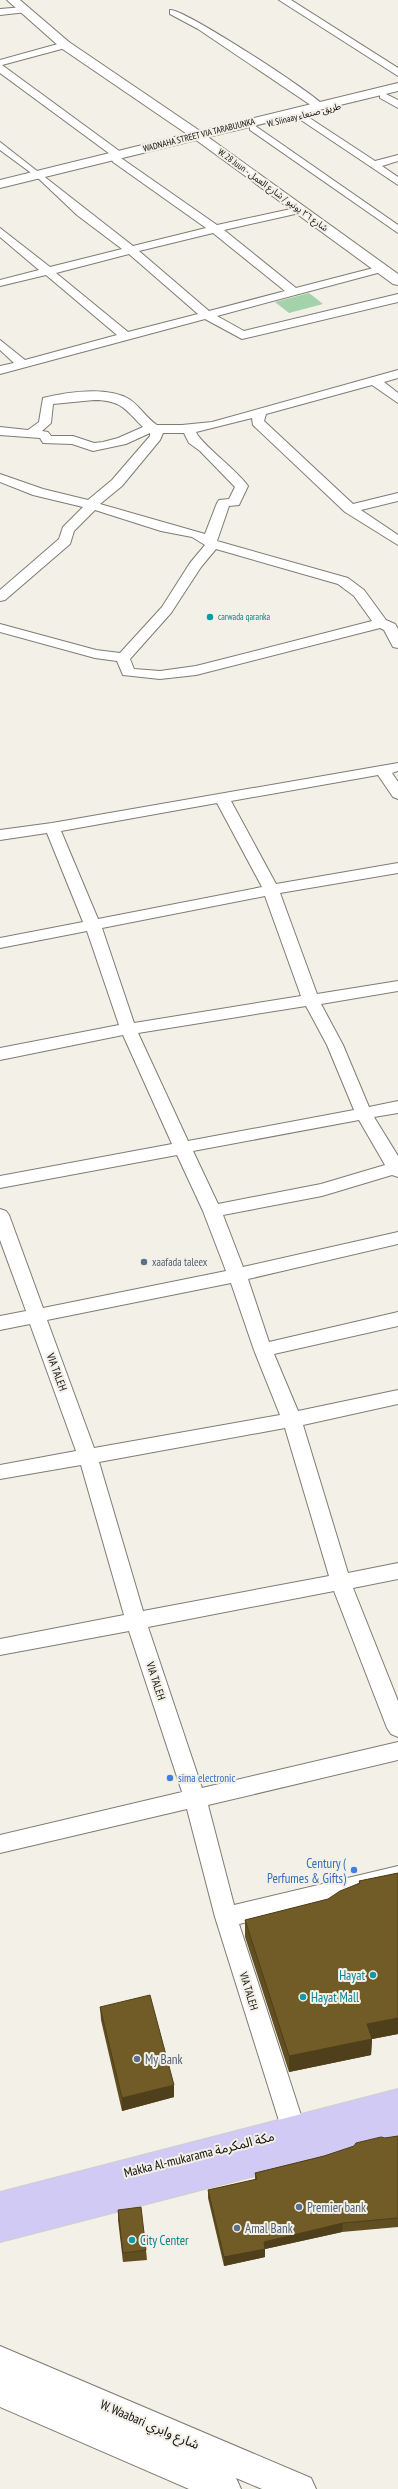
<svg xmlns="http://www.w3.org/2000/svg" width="398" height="2489" viewBox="0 0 398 2489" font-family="'PT Sans Narrow','Noto Sans Arabic',sans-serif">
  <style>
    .green { fill: #a4d2ab }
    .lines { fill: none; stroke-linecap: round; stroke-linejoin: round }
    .street-casing { stroke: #7f7c74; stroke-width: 2 }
    .secondary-casing { stroke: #7f7c74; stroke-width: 2 }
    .highway-casing { stroke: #cfcfce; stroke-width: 2 }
    .street { fill: #fff; fill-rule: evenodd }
    .secondary { fill: #fff; fill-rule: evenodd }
    .highway { fill: #d0caf5; fill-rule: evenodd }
    .wall { fill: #614e21 }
    .shaded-wall { fill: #4f401b }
    .building { fill: #715b26; stroke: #4f401b }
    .culture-dot { fill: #0f9aa8; stroke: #f3f0e7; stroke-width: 1.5 }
    .service-dot { fill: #5c6f8a; stroke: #f3f0e7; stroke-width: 1.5 }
    .shop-dot { fill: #3f7fe0; stroke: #f3f0e7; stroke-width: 1.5 }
    .labels { text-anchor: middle; stroke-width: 4; stroke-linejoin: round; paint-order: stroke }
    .far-street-label { font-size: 9px; fill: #100e0c; stroke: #f3f0e7 }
    .far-culture-label { font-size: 9px; fill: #0d838f; stroke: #f3f0e7; text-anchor: start }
    .service-label { font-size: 11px; fill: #4e5e75; stroke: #f3f0e7; text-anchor: start }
    .street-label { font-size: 11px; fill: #100e0c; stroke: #f3f0e7 }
    .shop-label { font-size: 11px; fill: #366cbe; stroke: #f3f0e7; text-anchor: start }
    .near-shop-label { font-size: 13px; fill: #366cbe; stroke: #f3f0e7; text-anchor: end }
    .near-culture-label { font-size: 13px; fill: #0d838f; stroke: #f3f0e7; text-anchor: start }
    .near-service-label { font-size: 13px; fill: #4e5e75; stroke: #f3f0e7; text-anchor: start }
    .near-street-label { font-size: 13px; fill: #100e0c; stroke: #f3f0e7 }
  </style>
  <rect width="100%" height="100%" fill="#f3f0e7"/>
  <!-- green -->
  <polygon class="green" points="309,293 323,304 289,313 275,302"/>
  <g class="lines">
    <defs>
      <g id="street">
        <polygon points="279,0 291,0 398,68 398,76"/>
        <polygon points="24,7 29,10 27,12 0,15 0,9"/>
        <path d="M170 10C181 7 314 93 324 106L319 109 315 108 198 29 170 14Z"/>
        <path d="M65 42 70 45 69 47 2 65 122 153 123 155 121 158 217 225 300 207 304 208V212L224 230 296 288 381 266 387 269 385 271 217 316 244 331 398 294V302L242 339 205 319 0 374V366L14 363 0 350V340L25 360 117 335 46 275 0 286V280L39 270 0 237V228L50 267 122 249 77 215 38 178 0 150V142L133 246 206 228 113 162 112 160 114 157 0 73V60ZM213 233 285 291 209 311 139 251ZM129 254 198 314 128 332 56 273Z"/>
        <polygon points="384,93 398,100 398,108 380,98 380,94"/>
        <polygon points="302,113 375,161 398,155 398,161 382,166 398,177 398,185 298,118 297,116"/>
        <polygon points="254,125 398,225 398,233 250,130 250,126"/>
        <path d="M398 370V378L384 382 398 393V403L372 385 266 414 264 421 353 504 398 493V501L361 510 398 535V545L345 512 253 425 252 418 196 432C200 443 238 471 248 486L239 505 229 506 217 541 348 578 364 590 386 620 395 624 398 629V648L393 647 384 630 380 628 196 675 160 679 123 675 117 661 95 658 0 632V624L96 650 120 653 162 607 190 563 205 545 192 537 161 531 95 510 74 531 70 544 5 600 0 601V590L59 539 63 527 83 507 33 495 0 482V474L43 489 88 500 112 480 150 436V433L126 444 93 451 72 444 43 443 40 438 0 435V427L28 430 39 422 43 398C67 392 107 386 129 399 140 406 146 418 157 425H182L212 422ZM94 400C121 400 125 409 143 427L118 438 103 442 94 443 73 436H51L48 432 42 431 51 423 53 404ZM163 433H184L189 443 200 451 235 487 229 499 219 500 217 503 205 534 100 504 122 486 160 440ZM216 549 338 584 354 596 372 621 196 666 160 671 134 669 130 659 171 613 201 567Z"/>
        <path d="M398 763V771L392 773 398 782V799L393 797 378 775 231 801 276 884 398 863V873L280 893 317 994 398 981V991L321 1004 343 1045 369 1107 398 1101V1113L374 1117 398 1156V1177L392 1175 322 1196 223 1215 243 1267 398 1232V1244L248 1279 269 1342 398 1312V1326L274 1354 298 1411 398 1390V1404L303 1425 348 1573 398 1563V1579L353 1588 398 1701V1737L391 1734 387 1728 334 1591 148 1627 202 1788 398 1742V1760L208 1805 234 1905 398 1866V1886L239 1924 309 2140 305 2148 297 2151 289 2148 285 2140 215 1917 187 1809 0 1853V1835L182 1792 129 1631 0 1655V1639L124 1615 81 1465 0 1479V1465L76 1451 30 1324 0 1330V1316L26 1311 0 1240V1209L6 1211 9 1215 43 1308 226 1271 203 1211 177 1155 0 1188V1176L172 1144 123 1035 0 1060V1048L119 1025 87 931 0 948V938L83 922 47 833 0 840V830L52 823ZM217 803 262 887 98 919 61 831ZM265 896 301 996 134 1023 102 928ZM306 1006 327 1045 354 1110 188 1141 138 1033ZM359 1120 385 1165 321 1184 218 1204 193 1151ZM231 1283 254 1350 280 1415 94 1448 47 1320ZM285 1428 329 1576 143 1611 99 1462Z"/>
      </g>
      <g id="secondary">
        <polygon points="7,0 20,0 69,42 200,131 398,83 398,91 208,137 398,274 398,285 393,284 196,140 0,188 0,180 187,134 61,48"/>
        <polygon points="0,2346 311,2478 316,2489 262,2489 236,2478 241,2489 189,2489 0,2407"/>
      </g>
      <polygon id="highway" points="398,2089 398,2139 0,2242 0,2192"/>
    </defs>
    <!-- street casing -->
    <use href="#street" class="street-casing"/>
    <!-- secondary casing -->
    <use href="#secondary" class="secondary-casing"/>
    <!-- highway casing -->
    <use href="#highway" class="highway-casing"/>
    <!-- street -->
    <use href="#street" class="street"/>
    <!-- secondary -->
    <use href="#secondary" class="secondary"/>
    <!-- highway -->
    <use href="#highway" class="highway"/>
  </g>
  <!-- wall -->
  <g class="wall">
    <polygon points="398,1873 398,2034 372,2039 371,2055 289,2072 245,1937 245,1920 328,1899 359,1883 359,1881"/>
    <polygon points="100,2007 174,2097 122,2111 101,2020"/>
    <polygon points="398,2136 398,2227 342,2232 265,2249 265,2257 224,2266 208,2198 208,2190 255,2180 255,2173 324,2156 385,2138"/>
    <polygon points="118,2210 146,2250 147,2260 123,2262 118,2220"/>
  </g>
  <!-- shaded-wall -->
  <g class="shaded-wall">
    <polygon points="398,2018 398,2034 372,2039 371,2055 289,2072 289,2056 367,2024"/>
    <polygon points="174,2085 174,2097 122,2111 122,2098"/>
    <polygon points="343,2223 342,2232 265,2249 265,2257 224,2266 224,2257 264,2242"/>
  </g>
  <!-- building -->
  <g class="building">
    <polygon points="398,1873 398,2018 367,2024 372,2039 289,2056 245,1920 328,1899 340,1891 360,1883 359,1881"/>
    <polygon points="150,1995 174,2085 122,2098 100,2007"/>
    <polygon points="398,2136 398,2218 343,2223 264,2242 265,2249 224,2257 208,2190 257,2179 255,2173 324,2156 354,2146 356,2143 381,2137 385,2138"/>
    <polygon points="141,2207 146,2250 123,2253 118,2210"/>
  </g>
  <!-- markers -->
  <g class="culture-dot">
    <circle cx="210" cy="617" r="4"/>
    <circle cx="373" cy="1975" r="4"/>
    <circle cx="303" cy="1997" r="4"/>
    <circle cx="132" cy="2240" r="4"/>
  </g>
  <g class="service-dot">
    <circle cx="144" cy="1262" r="4"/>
    <circle cx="137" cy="2059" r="4"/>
    <circle cx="299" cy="2207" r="4"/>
    <circle cx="237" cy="2228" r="4"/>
  </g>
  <g class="shop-dot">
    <circle cx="170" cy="1778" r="4"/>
    <circle cx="354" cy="1870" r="4"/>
  </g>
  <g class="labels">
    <!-- far-street labels -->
    <g class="far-street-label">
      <text transform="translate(304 115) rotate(-14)" y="3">W. Siinaay طريق صنعاء</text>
      <text transform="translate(199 135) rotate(-14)" y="3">WADNAHA STREET VIA TARABUUNKA</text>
      <text transform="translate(273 190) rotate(36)" y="3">W. 28 Juun - شارع ٢٦ يونيو / شارع العمل</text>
    </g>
    <!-- far-culture labels -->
    <g class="far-culture-label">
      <text x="218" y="620">carwada qaranka</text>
    </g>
    <!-- service labels -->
    <g class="service-label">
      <text x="152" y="1266">xaafada taleex</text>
    </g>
    <!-- street labels -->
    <g class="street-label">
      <text transform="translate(57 1372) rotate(70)" y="4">VIA TALEH</text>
      <text transform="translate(156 1681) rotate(72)" y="4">VIA TALEH</text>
      <text transform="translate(249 1991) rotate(73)" y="4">VIA TALEH</text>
    </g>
    <!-- shop labels -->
    <g class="shop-label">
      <text x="178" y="1782">sima electronic</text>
    </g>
    <!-- near-shop labels -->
    <g class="near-shop-label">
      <text x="346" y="1868">Century (<tspan x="346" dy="15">Perfumes &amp; Gifts)</tspan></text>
    </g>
    <!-- near-culture labels -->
    <g class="near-culture-label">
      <text x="365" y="1980" text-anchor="end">Hayat</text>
      <text x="311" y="2002">Hayat Mall</text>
      <text x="140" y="2245">City Center</text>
    </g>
    <!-- near-service labels -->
    <g class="near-service-label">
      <text x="145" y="2064">My Bank</text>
      <text x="307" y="2212">Premier bank</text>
      <text x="245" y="2233">Amal Bank</text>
    </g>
    <!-- near-street labels -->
    <g class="near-street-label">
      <text transform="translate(199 2154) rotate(-14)" y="5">Makka Al-mukarama مكة المكرمة</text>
      <text transform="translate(150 2424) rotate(23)" y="5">W. Waabari شارع وابري</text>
    </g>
  </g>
</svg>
